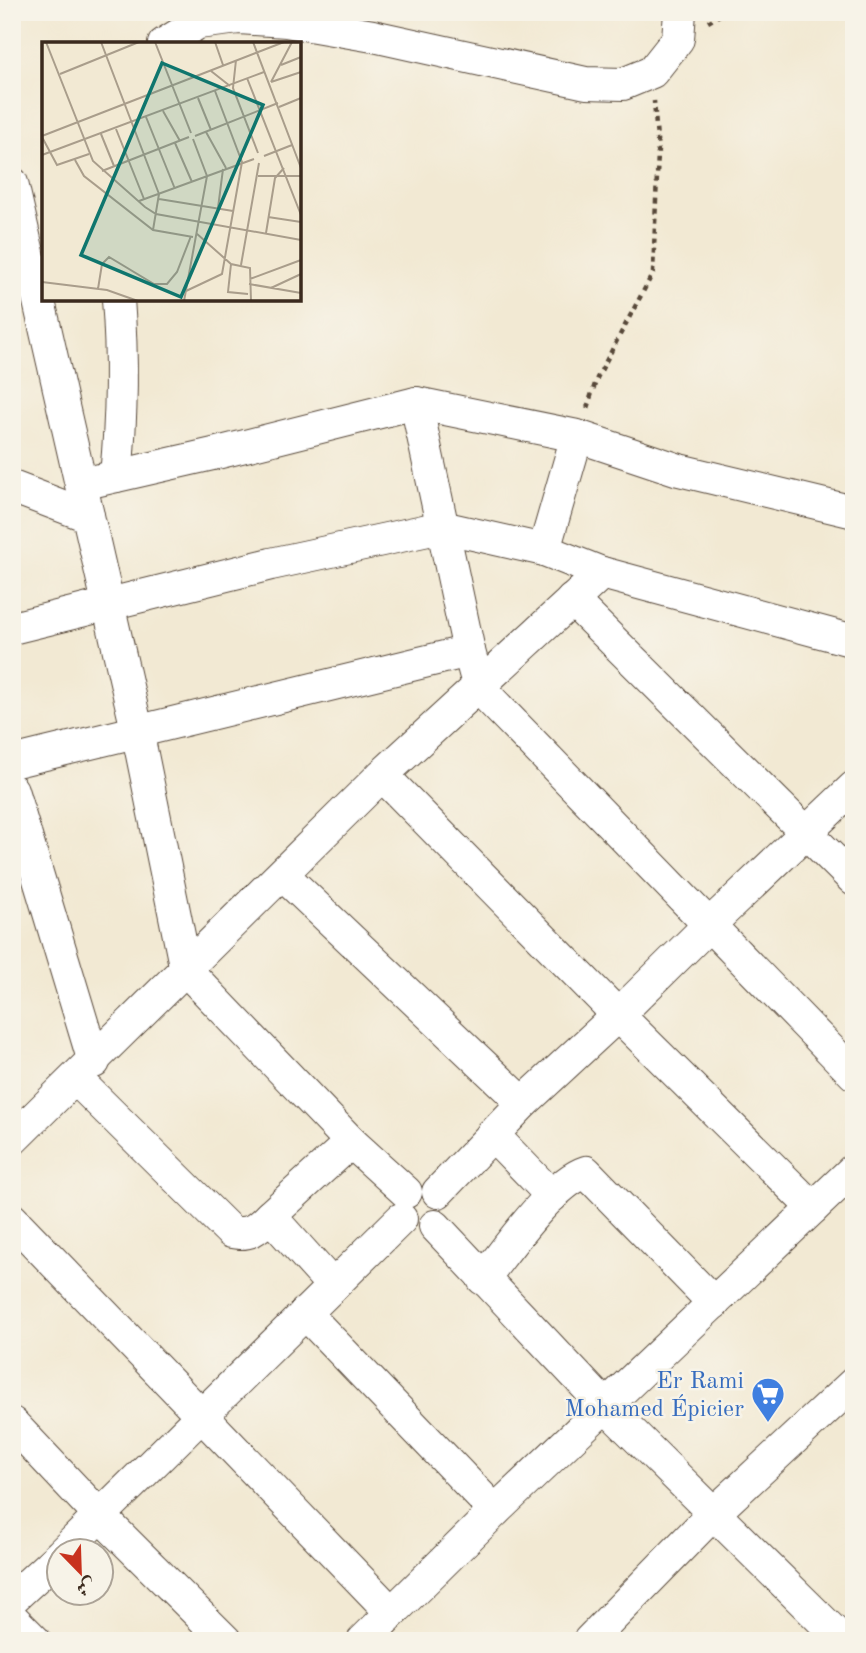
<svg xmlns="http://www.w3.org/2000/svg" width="866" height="1653" viewBox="0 0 866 1653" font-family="'Old Standard TT',Amiri,serif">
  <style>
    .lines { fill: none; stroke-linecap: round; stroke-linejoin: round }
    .minor-casing { stroke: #564739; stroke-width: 34 }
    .path { stroke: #564739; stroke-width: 4.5; stroke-dasharray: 5 5; stroke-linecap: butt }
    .minor { stroke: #fff; stroke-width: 32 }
    .labels { text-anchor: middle; stroke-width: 5; stroke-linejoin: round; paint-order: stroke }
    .shop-label { font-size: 24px; fill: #366cbe; stroke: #f7f3e8; text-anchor: end }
    .inset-road { fill: none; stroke: #a99d8b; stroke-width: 2 }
    .view { fill: #0f766e; fill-opacity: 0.15; stroke: #0f766e; stroke-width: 3.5 }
    .inset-edge { fill: none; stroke: #3b2a1e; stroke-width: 3.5 }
  </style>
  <rect width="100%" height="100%" fill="#f7f3e8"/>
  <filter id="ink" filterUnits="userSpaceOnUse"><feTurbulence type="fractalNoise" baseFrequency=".0143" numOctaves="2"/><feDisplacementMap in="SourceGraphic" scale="14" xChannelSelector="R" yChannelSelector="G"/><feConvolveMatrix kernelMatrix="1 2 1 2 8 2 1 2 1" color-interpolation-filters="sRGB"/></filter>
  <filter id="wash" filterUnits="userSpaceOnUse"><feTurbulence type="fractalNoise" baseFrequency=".00686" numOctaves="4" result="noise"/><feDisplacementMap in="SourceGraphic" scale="28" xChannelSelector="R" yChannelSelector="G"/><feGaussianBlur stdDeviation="1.57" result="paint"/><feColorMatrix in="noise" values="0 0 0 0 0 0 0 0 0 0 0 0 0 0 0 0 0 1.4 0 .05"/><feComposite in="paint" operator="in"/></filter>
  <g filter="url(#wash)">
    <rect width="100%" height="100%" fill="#f2e9d3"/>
  </g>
  <g filter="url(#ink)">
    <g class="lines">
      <defs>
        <g id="minor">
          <polyline points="164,44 198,23 239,18 286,21 373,36 586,83 623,84 652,72 678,39 680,12"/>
          <polyline points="12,183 137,730 186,970 351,1142 406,1192"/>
          <polyline points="416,403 469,651 479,688 854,1074"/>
          <path d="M116 476C122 414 123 362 118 299"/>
          <polyline points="82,484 213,454 416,403 577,436 679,470 854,512"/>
          <polyline points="12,487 88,516"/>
          <polyline points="544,550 577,436"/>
          <polyline points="572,600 854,880"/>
          <polyline points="12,628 271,564 442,527 544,550 602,573 854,641"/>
          <polyline points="12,762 469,651"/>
          <polyline points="382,775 618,1015 813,1208"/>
          <polyline points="12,790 94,1062"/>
          <polyline points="283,875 523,1103"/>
          <path d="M76 1079 231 1232C249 1236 257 1229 270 1216L333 1286"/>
          <polyline points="492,1134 552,1196"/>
          <polyline points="12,1140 382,775 602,573"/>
          <polyline points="438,1192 523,1103 618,1015 709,925 854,787"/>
          <polyline points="270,1216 351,1142"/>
          <polyline points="12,1219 391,1612"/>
          <polyline points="435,1226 606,1407 843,1641"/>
          <path d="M483 1279C507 1249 552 1183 586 1172L714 1303"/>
          <polyline points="305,1313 495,1511"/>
          <polyline points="12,1423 100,1516 226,1641"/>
          <polyline points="63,1552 401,1219"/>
          <polyline points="12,1599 60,1555"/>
          <polyline points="12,1618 35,1641"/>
          <polyline points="363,1641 495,1511 854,1169"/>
          <polyline points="589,1641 714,1513 854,1383"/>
        </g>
      </defs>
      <!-- minor casing -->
      <use href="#minor" class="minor-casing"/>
      <!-- path -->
      <g class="path">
        <polyline points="708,22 725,12"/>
        <polyline points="587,408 597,378 653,273 658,152 654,101"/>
      </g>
      <!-- minor -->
      <use href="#minor" class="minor"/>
    </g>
  </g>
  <!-- icons -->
  <defs>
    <symbol id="supermarket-pin" viewBox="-11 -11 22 30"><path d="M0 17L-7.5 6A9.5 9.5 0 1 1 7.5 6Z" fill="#3f7fe0" stroke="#f7f3e8"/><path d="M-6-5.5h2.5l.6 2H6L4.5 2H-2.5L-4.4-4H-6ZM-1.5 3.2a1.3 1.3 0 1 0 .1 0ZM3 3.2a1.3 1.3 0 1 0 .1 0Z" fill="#fff"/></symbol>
  </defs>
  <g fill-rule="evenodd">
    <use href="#supermarket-pin" x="749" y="1375" width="38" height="52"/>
  </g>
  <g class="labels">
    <!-- shop labels -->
    <g class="shop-label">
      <text x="744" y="1388">Er Rami<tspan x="744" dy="28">Mohamed Épicier</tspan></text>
    </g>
  </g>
  <!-- overview -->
  <g transform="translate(42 42)">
    <rect width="259" height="259" fill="#f2e9d3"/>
    <path class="inset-road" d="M4 0 51 119 103 165 114 172 259 198M59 0 117 152 111 188M113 0 149 91M173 0 181 23M211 0 259 126M194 18 191 46 216 111M239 23 259 15M169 29 188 44M18 32 97 0M205 36 259 173M229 40 250 0M229 40 259 30M156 56 169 88M237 65 259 56M121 69 138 99M104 75 133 147M74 87 102 157M164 90 184 126M59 92 72 124M0 94 242 0M153 94 236 61M0 95 15 123 47 112M133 101 150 140M0 113 222 30M222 114 250 103M33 118 42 134 111 188 151 195M60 129 147 95M216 134H259M117 157 191 169M97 159 212 117M176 166 181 127M226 175 259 180M154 191 189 222 208 226 209 259M224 191 233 136 242 126M189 222 186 250 206 252M199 223 217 121M208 237 259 218M0 240 65 248 96 259M207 242 259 251M229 246 259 232M56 247 60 222 67 215 112 242H125L135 230 149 194M144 249 180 232 200 120 173 49M142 259 165 134 151 97"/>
    <path class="view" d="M120 21 221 63 139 255 39 213Z"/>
    <rect width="259" height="259" class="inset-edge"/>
  </g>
  <!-- margin -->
  <rect width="866" height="1653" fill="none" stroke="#f7f3e8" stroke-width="42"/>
  <!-- north arrow -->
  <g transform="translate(80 1572) rotate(157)"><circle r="33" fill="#f7f3e8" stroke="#aca397" stroke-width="2"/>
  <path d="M0-5L12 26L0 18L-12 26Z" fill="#c8321e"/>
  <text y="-10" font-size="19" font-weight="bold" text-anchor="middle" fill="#3b2a1e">ش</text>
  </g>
</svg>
